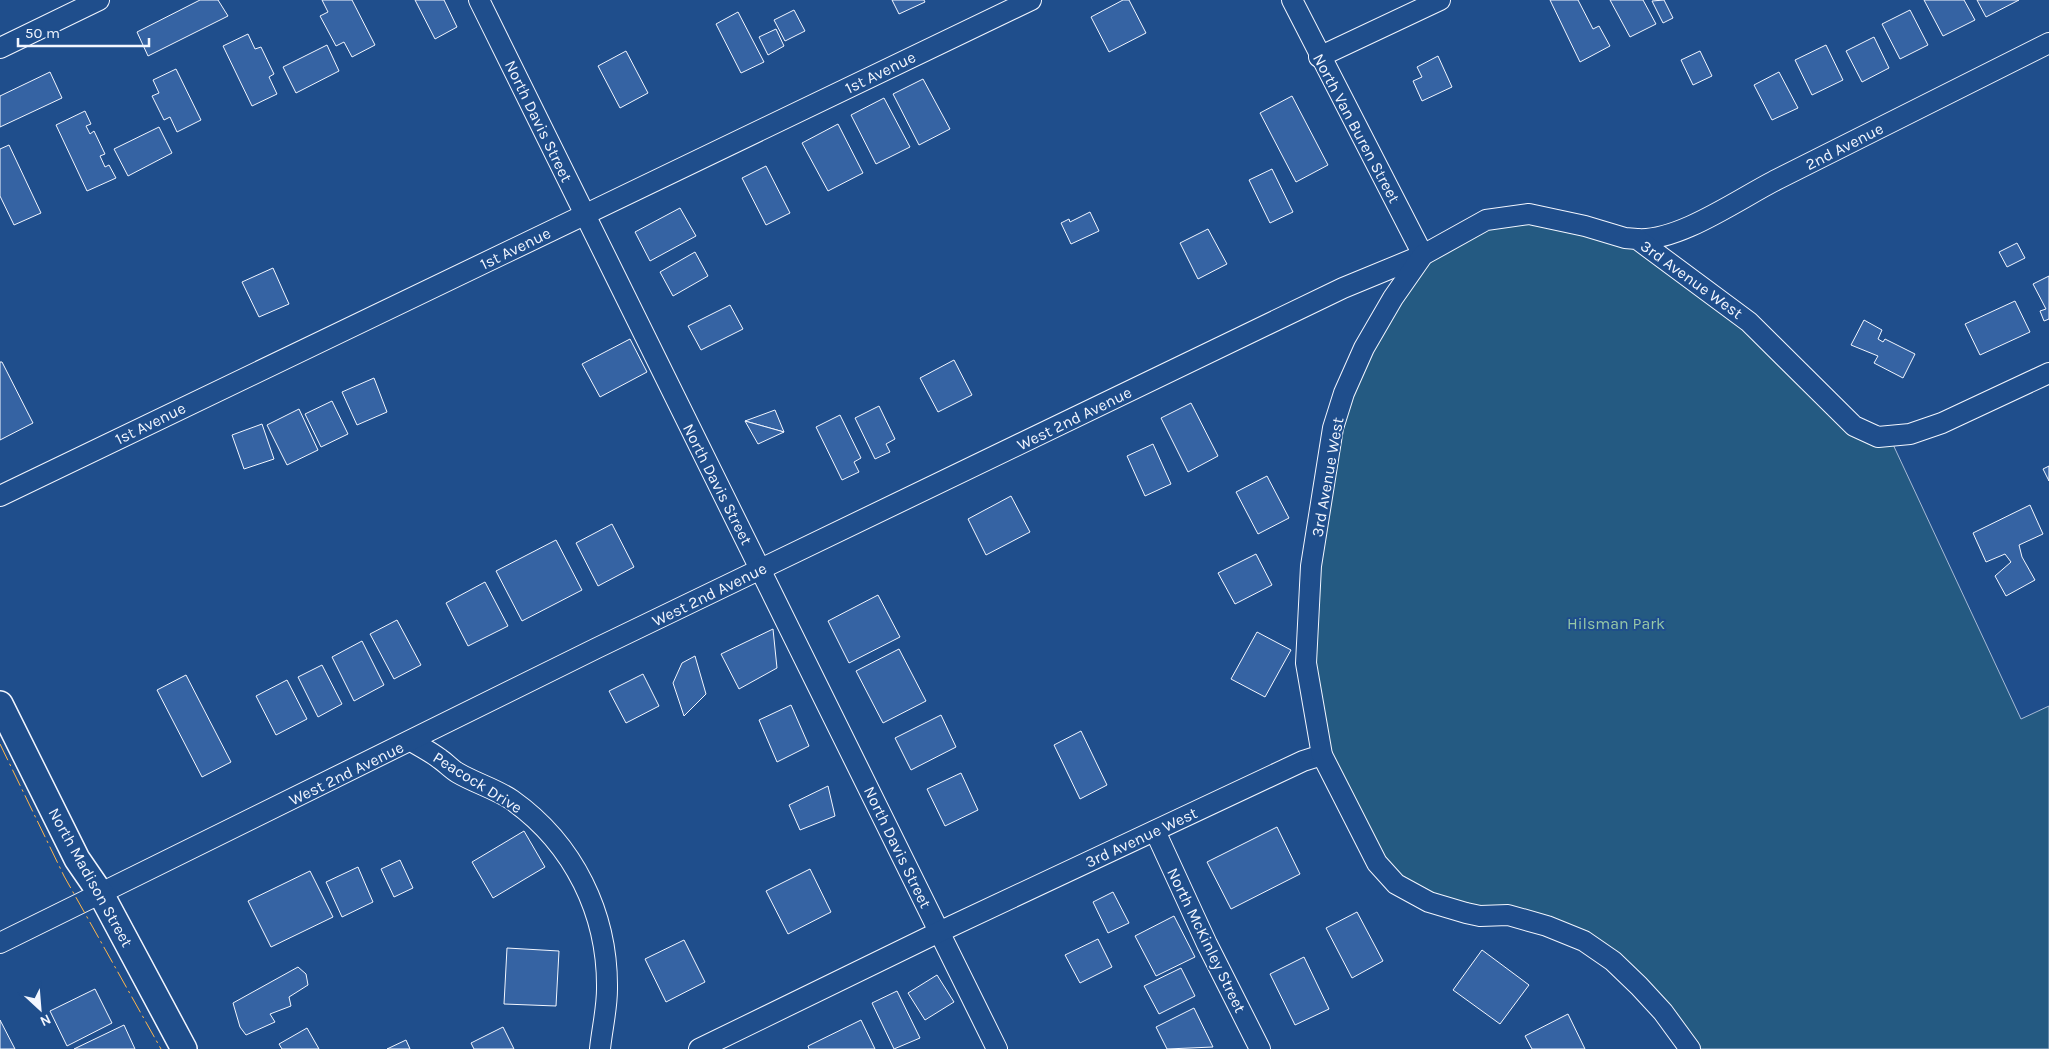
<svg xmlns="http://www.w3.org/2000/svg" width="2049" height="1049" viewBox="0 0 2049 1049" font-family="Karla,sans-serif">
  <style>
    .green { fill: #245a82; stroke: #a8bbd7 }
    .building { fill: #3563a3; stroke: #f2f6ff }
    .lines { fill: none; stroke-linecap: round; stroke-linejoin: round }
    .minor-casing { stroke: #f2f6ff; stroke-width: 22 }
    .major-casing { stroke: #f2f6ff; stroke-width: 28 }
    .minor { stroke: #1f4e8c; stroke-width: 20 }
    .major { stroke: #1f4e8c; stroke-width: 25 }
    .power { stroke: #ffb74d; stroke-width: 1; stroke-dasharray: 18 4 2.5 4; stroke-linecap: butt }
    .labels { text-anchor: middle; stroke-width: 4; stroke-linejoin: round; paint-order: stroke }
    .street-label { font-size: 16px; fill: #f2f6ff; stroke: #1f4e8c }
    .park-label { font-size: 16px; fill: #97c8a6; stroke: #1f4e8c }
  </style>
  <rect width="100%" height="100%" fill="#1f4e8c"/>
  <!-- green -->
  <polygon class="green" points="1528,215 1625,240 1748,323 1854,427 1890,438 2021,719 2049,706 2049,1049 1692,1049 1613,956 1478,912 1398,883 1323,753 1309,620 1346,393 1422,260 1486,222"/>
  <!-- building -->
  <g class="building">
    <polygon points="200,0 218,0 228,16 148,56 137,32"/>
    <polygon points="322,0 352,0 375,45 352,57 344,42 336,46 320,16 328,12"/>
    <polygon points="415,0 444,0 457,27 435,39"/>
    <polygon points="892,0 924,0 925,2 899,14"/>
    <polygon points="1123,0 1129,0 1146,33 1109,52 1091,17"/>
    <polygon points="1550,0 1578,0 1593,29 1599,26 1610,46 1580,62"/>
    <polygon points="1610,0 1643,0 1656,24 1630,37"/>
    <polygon points="1664,0 1673,18 1663,23 1652,1"/>
    <polygon points="1924,0 1964,0 1975,20 1943,36"/>
    <polygon points="1977,0 2019,0 1986,17"/>
    <polygon points="794,10 805,31 785,41 774,20"/>
    <polygon points="1910,10 1928,45 1900,59 1882,24"/>
    <polygon points="738,12 764,62 741,73 716,24"/>
    <polygon points="776,29 784,46 768,55 759,37"/>
    <polygon points="248,34 255,49 261,47 274,74 269,77 277,94 252,106 223,46"/>
    <polygon points="1874,37 1889,68 1862,82 1846,51"/>
    <polygon points="327,45 339,71 296,93 283,67"/>
    <polygon points="1826,45 1843,80 1812,95 1795,60"/>
    <polygon points="626,51 648,93 620,108 598,66"/>
    <polygon points="1700,51 1712,76 1693,85 1681,60"/>
    <polygon points="1438,56 1452,87 1422,101 1413,81 1422,77 1417,67"/>
    <polygon points="176,69 201,120 177,132 170,117 164,120 152,96 159,93 153,80"/>
    <polygon points="50,72 62,98 0,127 0,96"/>
    <polygon points="1779,72 1798,108 1772,120 1754,85"/>
    <polygon points="923,79 950,129 919,145 893,94"/>
    <polygon points="1292,96 1328,165 1296,182 1260,113"/>
    <polygon points="884,98 910,147 876,164 851,115"/>
    <polygon points="85,111 91,124 86,126 90,134 94,131 105,154 100,156 105,167 109,165 116,178 87,191 56,125"/>
    <polygon points="838,124 863,173 828,191 802,143"/>
    <polygon points="159,127 172,153 128,176 114,149"/>
    <polygon points="9,145 41,213 14,225 0,196 0,149"/>
    <polygon points="766,166 790,213 766,225 742,178"/>
    <polygon points="1272,169 1293,212 1270,223 1249,180"/>
    <polygon points="680,208 696,236 650,261 635,232"/>
    <polygon points="1090,212 1099,231 1071,244 1061,223 1069,219 1070,222"/>
    <polygon points="1208,229 1227,264 1198,279 1180,243"/>
    <polygon points="2017,243 2025,258 2007,267 1999,252"/>
    <polygon points="695,252 708,276 673,296 660,272"/>
    <polygon points="273,268 289,304 259,317 242,282"/>
    <polygon points="2049,276 2049,319 2044,321 2040,311 2046,309 2033,284"/>
    <polygon points="2015,301 2030,332 1980,355 1965,324"/>
    <polygon points="730,305 743,329 701,350 688,326"/>
    <polygon points="1864,320 1882,330 1878,339 1883,342 1885,339 1915,354 1903,378 1874,363 1878,356 1851,345"/>
    <polygon points="630,339 647,372 600,397 582,364"/>
    <polygon points="954,360 972,395 938,412 920,378"/>
    <polygon points="0,362 2,362 33,423 0,440"/>
    <polygon points="374,378 387,412 357,425 342,392"/>
    <polygon points="332,401 348,434 321,447 305,414"/>
    <polygon points="1191,403 1218,456 1188,472 1161,418"/>
    <polygon points="879,406 895,439 886,444 890,452 875,459 855,418"/>
    <polygon points="299,409 318,450 287,465 267,425"/>
    <polygon points="775,410 784,432 745,421"/>
    <polygon points="840,415 861,458 854,462 859,472 842,480 816,427"/>
    <polygon points="745,421 784,432 758,444"/>
    <polygon points="262,424 274,459 244,469 232,435"/>
    <polygon points="1153,444 1171,484 1145,496 1127,456"/>
    <polygon points="2049,466 2049,481 2043,469"/>
    <polygon points="1267,476 1289,518 1258,534 1236,492"/>
    <polygon points="1011,496 1030,532 986,555 968,519"/>
    <polygon points="2030,505 2043,534 2019,545 2022,557 2035,580 2006,596 1995,576 2011,562 2005,554 1986,562 1973,533"/>
    <polygon points="612,524 634,567 598,586 576,543"/>
    <polygon points="556,540 582,590 522,621 496,571"/>
    <polygon points="1256,554 1272,585 1235,604 1218,573"/>
    <polygon points="485,582 508,626 468,646 446,603"/>
    <polygon points="878,595 900,637 849,663 828,621"/>
    <polygon points="397,620 421,665 394,679 370,634"/>
    <polygon points="773,629 777,668 739,689 721,654"/>
    <polygon points="1257,632 1291,650 1265,697 1231,679"/>
    <polygon points="362,641 384,685 354,701 332,657"/>
    <polygon points="899,649 926,701 883,723 856,671"/>
    <polygon points="695,656 706,694 684,716 673,683 682,663"/>
    <polygon points="322,665 342,704 318,717 298,677"/>
    <polygon points="643,674 659,706 626,723 609,691"/>
    <polygon points="186,675 231,762 202,777 157,690"/>
    <polygon points="287,680 307,719 276,735 256,696"/>
    <polygon points="791,705 809,746 777,762 759,720"/>
    <polygon points="941,715 956,747 911,770 895,738"/>
    <polygon points="1081,731 1107,785 1080,799 1054,745"/>
    <polygon points="961,773 978,810 945,826 927,789"/>
    <polygon points="828,786 835,816 800,830 789,805"/>
    <polygon points="1277,827 1300,874 1231,909 1207,862"/>
    <polygon points="524,831 545,867 493,898 472,862"/>
    <polygon points="400,860 413,888 394,897 381,869"/>
    <polygon points="358,867 373,902 342,917 326,882"/>
    <polygon points="810,869 831,912 788,934 766,891"/>
    <polygon points="310,871 333,917 271,947 248,901"/>
    <polygon points="1113,892 1129,923 1108,933 1093,902"/>
    <polygon points="1357,912 1383,961 1352,978 1326,928"/>
    <polygon points="1174,916 1195,957 1156,976 1135,936"/>
    <polygon points="1098,939 1112,967 1080,983 1065,955"/>
    <polygon points="684,940 705,982 666,1002 645,959"/>
    <polygon points="507,948 559,951 556,1006 504,1004"/>
    <polygon points="1482,950 1529,985 1500,1024 1453,990"/>
    <polygon points="1304,957 1329,1009 1295,1025 1270,974"/>
    <polygon points="298,967 306,974 308,985 289,997 291,1006 270,1014 275,1022 246,1035 240,1027 233,1003"/>
    <polygon points="1181,968 1195,996 1159,1014 1144,986"/>
    <polygon points="937,975 954,1002 925,1020 908,993"/>
    <polygon points="95,989 112,1023 67,1046 50,1011"/>
    <polygon points="897,991 920,1038 894,1049 872,1003"/>
    <polygon points="1194,1008 1213,1047 1167,1049 1156,1027"/>
    <polygon points="1568,1014 1585,1049 1532,1049 1525,1036"/>
    <polygon points="0,1020 15,1049 0,1049"/>
    <polygon points="861,1020 875,1049 809,1049 808,1046"/>
    <polygon points="124,1025 135,1049 74,1049"/>
    <polygon points="503,1027 514,1049 474,1049 471,1043"/>
    <polygon points="307,1028 319,1049 282,1049 279,1044"/>
    <polygon points="406,1040 410,1049 387,1049"/>
  </g>
  <g class="lines">
    <defs>
      <g id="minor">
        <polyline points="479,0 997,1049"/>
        <polyline points="0,48 99,0"/>
        <polyline points="1319,57 1440,0"/>
        <path d="M1637 239C1679 242 1740 198 1778 179 1868 134 1959 88 2049 43"/>
        <polyline points="0,496 1031,0"/>
        <path d="M411 741C421 747 431 752 440 759 446 763 451 769 458 773 475 783 496 789 512 800 574 844 608 914 607 989 607 1009 602 1029 600 1049"/>
        <polyline points="1155,831 1207,944 1260,1049"/>
        <polyline points="0,943 597,648 1343,288 1423,255 1292,0"/>
        <polyline points="699,1049 939,932 1303,761 1322,755"/>
        <polyline points="1690,1049 1663,1012 1639,986 1613,961 1584,941 1547,926 1508,915 1480,916 1466,913 1429,902 1396,884 1377,863 1322,755 1306,663 1311,566 1333,428 1344,393 1364,348 1393,298 1423,255 1486,220 1529,214 1585,226 1625,238 1637,239 1749,322 1854,426 1878,437 1910,434 1942,423 2049,373"/>
      </g>
      <polyline id="major" points="0,704 77,859 101,894 184,1049"/>
    </defs>
    <!-- minor casing -->
    <use href="#minor" class="minor-casing"/>
    <!-- major casing -->
    <use href="#major" class="major-casing"/>
    <!-- minor -->
    <use href="#minor" class="minor"/>
    <!-- major -->
    <use href="#major" class="major"/>
    <!-- power -->
    <polyline class="power" points="0,744 64,876 161,1049"/>
  </g>
  <g class="labels">
    <!-- street labels -->
    <g class="street-label">
      <text transform="translate(880 72) rotate(-26)" y="6">1st Avenue</text>
      <text transform="translate(539 121) rotate(64)" y="6">North Davis Street</text>
      <text transform="translate(1357 128) rotate(62)" y="6">North Van Buren Street</text>
      <text transform="translate(1844 146) rotate(-27)" y="6">2nd Avenue</text>
      <text transform="translate(515 248) rotate(-26)" y="6">1st Avenue</text>
      <text transform="translate(1692 279) rotate(36)" y="6">3rd Avenue West</text>
      <text transform="translate(1074 418) rotate(-26)" y="6">West 2nd Avenue</text>
      <text transform="translate(150 423) rotate(-26)" y="6">1st Avenue</text>
      <text transform="translate(1327 477) rotate(-80)" y="6">3rd Avenue West</text>
      <text transform="translate(718 484) rotate(63)" y="6">North Davis Street</text>
      <text transform="translate(709 594) rotate(-26)" y="6">West 2nd Avenue</text>
      <text transform="translate(346 773) rotate(-26)" y="6">West 2nd Avenue</text>
      <text transform="translate(478 782) rotate(32)" y="6">Peacock Drive</text>
      <text transform="translate(1141 837) rotate(-25)" y="6">3rd Avenue West</text>
      <text transform="translate(898 847) rotate(64)" y="6">North Davis Street</text>
      <text transform="translate(91 877) rotate(61)" y="6">North Madison Street</text>
      <text transform="translate(1207 940) rotate(64)" y="6">North McKinley Street</text>
    </g>
    <!-- park labels -->
    <g class="park-label">
      <text x="1616" y="629">Hilsman Park</text>
    </g>
  </g>
  <!-- north arrow -->
  <g transform="translate(40 1009) rotate(154)" stroke="#1f4e8c" stroke-width="4" paint-order="stroke">
  <path d="M0-4L9 19L0 12L-9 19Z" fill="#f2f6ff"/>
  <text y="-8" font-size="14" font-weight="bold" text-anchor="middle" fill="#f2f6ff">N</text>
  </g>
  <!-- scale -->
  <path d="M18 38v8h131v-8" fill="none" stroke="#f2f6ff" stroke-width="2.5"/>
  <text x="25" y="38" font-size="15" fill="#f2f6ff" stroke="#1f4e8c" stroke-width="4" paint-order="stroke">50 m</text>
</svg>
